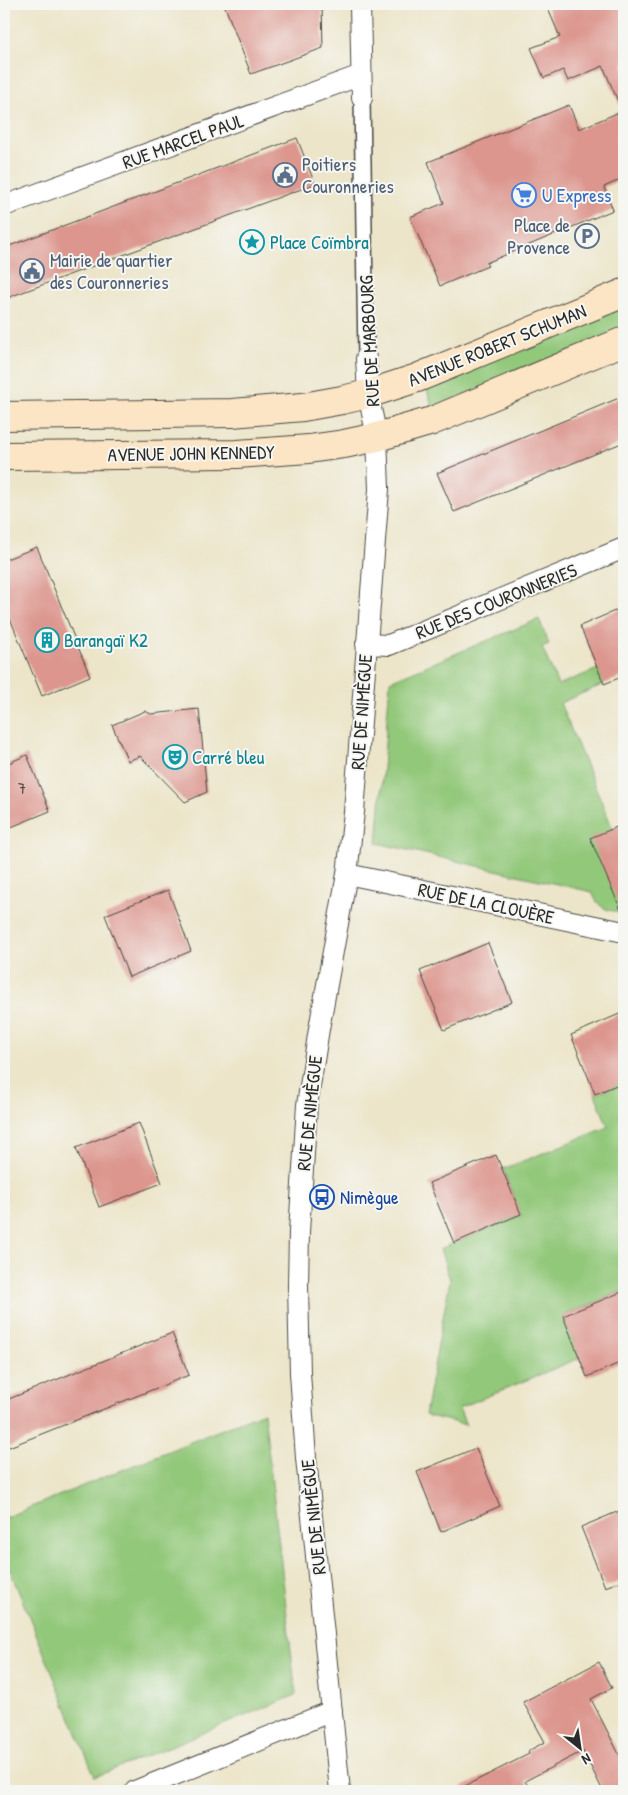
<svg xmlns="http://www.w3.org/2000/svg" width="628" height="1795" viewBox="0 0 628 1795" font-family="'Patrick Hand',sans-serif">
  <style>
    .green { fill: #92c879; stroke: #5e7a52 }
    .building { fill: #dc968e }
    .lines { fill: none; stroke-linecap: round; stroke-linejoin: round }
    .pedestrian-casing { stroke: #484743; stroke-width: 18 }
    .minor-casing { stroke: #484743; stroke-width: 22 }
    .secondary-casing { stroke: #484743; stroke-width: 30 }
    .pedestrian { stroke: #fff; stroke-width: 15 }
    .minor { stroke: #fff; stroke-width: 20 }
    .secondary { stroke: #fce5c4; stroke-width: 28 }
    .labels { text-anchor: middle; stroke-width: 4; stroke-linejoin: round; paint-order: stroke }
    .number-label { font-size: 16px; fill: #574644 }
    .street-label { font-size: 19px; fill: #2b2b2b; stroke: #f6f6f2 }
    .service-label { font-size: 19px; fill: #4e5e75; stroke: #f6f6f2; text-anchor: start }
    .shop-label { font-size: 19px; fill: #366cbe; stroke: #f6f6f2; text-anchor: start }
    .culture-label { font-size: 19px; fill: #0d838f; stroke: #f6f6f2; text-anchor: start }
    .transit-label { font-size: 19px; fill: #164399; stroke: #f6f6f2; text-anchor: start }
  </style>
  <rect width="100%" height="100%" fill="#f6f6f2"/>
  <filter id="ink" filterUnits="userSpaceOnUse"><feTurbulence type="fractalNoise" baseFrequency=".02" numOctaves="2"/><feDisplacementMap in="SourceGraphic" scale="10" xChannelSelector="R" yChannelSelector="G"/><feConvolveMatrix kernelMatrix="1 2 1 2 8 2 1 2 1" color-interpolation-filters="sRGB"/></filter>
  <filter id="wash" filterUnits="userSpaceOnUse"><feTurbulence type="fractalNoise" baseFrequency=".0096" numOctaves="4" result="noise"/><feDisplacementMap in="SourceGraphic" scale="20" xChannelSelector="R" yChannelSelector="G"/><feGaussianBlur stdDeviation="1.12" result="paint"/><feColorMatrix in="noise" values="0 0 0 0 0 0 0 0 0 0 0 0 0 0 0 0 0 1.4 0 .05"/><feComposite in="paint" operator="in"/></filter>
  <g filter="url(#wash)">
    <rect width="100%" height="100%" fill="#ece5c9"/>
    <!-- green -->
    <g class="green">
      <polygon points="624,303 624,329 433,408 425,385"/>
      <path d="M539 619 549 644 542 647 558 685 598 669 604 684 560 703 613 829 616 897 624 894V913C607 910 599 910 592 892L377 843 390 681Z"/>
      <polygon points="624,1082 624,1290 563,1316 580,1358 459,1408 466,1425 425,1415 450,1280 440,1249 521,1215 503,1169 608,1127 595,1094"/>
      <polygon points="264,1412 296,1695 95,1777 4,1556 4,1518"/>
    </g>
    <g id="blocks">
      <!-- building -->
      <g class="building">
        <polygon points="224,4 322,4 323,48 251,74"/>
        <polygon points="546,4 624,4 624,178 604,187 613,210 486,263 488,266 440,286 410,217 444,203 428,162 569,105 579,129 622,111 603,66 568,81 563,70 544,78 531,48 560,37"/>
        <polygon points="297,138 315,184 4,299 4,248"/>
        <polygon points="624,396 624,442 454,512 437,473"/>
        <polygon points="37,547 90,676 42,696 4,604 4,560"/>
        <polygon points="624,607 624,676 604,684 580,626"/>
        <polygon points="199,709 207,792 185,802 140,756 128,761 112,725 145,711 151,714"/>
        <polygon points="27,755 50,811 4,830 4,765"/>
        <polygon points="624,824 624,917 590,838"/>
        <polygon points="168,890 191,951 129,977 105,915"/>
        <polygon points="488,943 512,1002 444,1030 420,971"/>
        <polygon points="624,1012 624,1082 595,1094 571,1035"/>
        <polygon points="139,1123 162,1183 99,1207 76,1148"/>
        <polygon points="496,1155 521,1214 454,1243 429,1183"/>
        <polygon points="624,1291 624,1361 587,1377 563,1316"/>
        <polygon points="172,1333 189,1375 4,1449 4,1401"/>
        <polygon points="476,1448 500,1506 441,1532 417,1472"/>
        <polygon points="624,1509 624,1580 605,1587 581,1527"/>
        <polygon points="599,1662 612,1688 591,1699 624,1764 624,1791 603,1791 583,1751 525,1781 531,1791 455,1791 529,1754 528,1751 545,1742 523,1702"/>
      </g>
    </g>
  </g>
  <g filter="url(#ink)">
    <use href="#blocks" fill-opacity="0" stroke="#484743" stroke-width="1"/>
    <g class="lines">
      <defs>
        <polyline id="pedestrian" points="362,98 366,358"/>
        <g id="minor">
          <polyline points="360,4 362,98"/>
          <polyline points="4,206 361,75"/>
          <polyline points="366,644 389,645 624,548"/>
          <polyline points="347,874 624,932"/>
          <polyline points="135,1791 332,1711"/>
          <polyline points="340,1791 306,1458 300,1373 298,1286 299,1232 307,1105 319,1029 347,874 354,812 379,489 377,437 368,394 366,358"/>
        </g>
        <g id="secondary">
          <polyline points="4,416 232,413 303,407 342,400 368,394 417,378 624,293"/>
          <polyline points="4,456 237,454 309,449 344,444 377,437 432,421 624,341"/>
        </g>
      </defs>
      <!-- pedestrian casing -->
      <use href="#pedestrian" class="pedestrian-casing"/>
      <!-- minor casing -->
      <use href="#minor" class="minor-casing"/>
      <!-- secondary casing -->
      <use href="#secondary" class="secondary-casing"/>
      <!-- pedestrian -->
      <use href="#pedestrian" class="pedestrian"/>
      <!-- minor -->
      <use href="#minor" class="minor"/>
      <!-- secondary -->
      <use href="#secondary" class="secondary"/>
    </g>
  </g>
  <!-- icons -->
  <defs>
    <symbol id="civic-ring" viewBox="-11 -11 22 22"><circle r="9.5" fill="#f6f6f2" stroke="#5c6f8a" stroke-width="1.5"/><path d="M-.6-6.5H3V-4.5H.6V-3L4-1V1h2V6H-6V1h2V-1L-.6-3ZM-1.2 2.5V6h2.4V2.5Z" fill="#5c6f8a"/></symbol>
    <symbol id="supermarket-ring" viewBox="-11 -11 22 22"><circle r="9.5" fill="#f6f6f2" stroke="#3f7fe0" stroke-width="1.5"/><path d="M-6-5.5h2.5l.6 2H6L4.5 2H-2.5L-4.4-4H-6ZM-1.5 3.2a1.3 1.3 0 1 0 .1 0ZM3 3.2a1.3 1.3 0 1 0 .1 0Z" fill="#3f7fe0"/></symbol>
    <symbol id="parking-ring" viewBox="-11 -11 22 22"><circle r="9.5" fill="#f6f6f2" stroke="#5c6f8a" stroke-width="1.5"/><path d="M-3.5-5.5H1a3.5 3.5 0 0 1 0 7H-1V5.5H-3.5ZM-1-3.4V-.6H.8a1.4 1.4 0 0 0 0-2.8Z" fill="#5c6f8a"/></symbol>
    <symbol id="sight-ring" viewBox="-11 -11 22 22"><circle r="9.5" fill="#f6f6f2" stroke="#0f9aa8" stroke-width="1.5"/><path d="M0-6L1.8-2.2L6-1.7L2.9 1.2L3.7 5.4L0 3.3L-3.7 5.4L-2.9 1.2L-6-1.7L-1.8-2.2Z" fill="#0f9aa8"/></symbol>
    <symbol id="building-ring" viewBox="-11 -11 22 22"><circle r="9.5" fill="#f6f6f2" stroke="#0f9aa8" stroke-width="1.5"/><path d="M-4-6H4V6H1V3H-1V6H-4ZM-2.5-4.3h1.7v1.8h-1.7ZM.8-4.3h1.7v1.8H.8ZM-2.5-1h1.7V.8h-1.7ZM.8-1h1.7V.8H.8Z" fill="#0f9aa8"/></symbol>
    <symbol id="theatre-ring" viewBox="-11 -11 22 22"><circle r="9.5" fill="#f6f6f2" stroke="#0f9aa8" stroke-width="1.5"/><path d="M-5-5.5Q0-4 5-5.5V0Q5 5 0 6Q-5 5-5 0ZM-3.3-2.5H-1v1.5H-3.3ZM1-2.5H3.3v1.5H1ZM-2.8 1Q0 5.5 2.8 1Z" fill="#0f9aa8"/></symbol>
    <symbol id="bus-ring" viewBox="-11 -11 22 22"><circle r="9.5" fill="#f6f6f2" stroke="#1a4fb4" stroke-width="1.5"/><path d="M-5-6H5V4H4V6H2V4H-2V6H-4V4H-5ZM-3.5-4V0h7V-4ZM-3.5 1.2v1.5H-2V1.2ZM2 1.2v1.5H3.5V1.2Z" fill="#1a4fb4"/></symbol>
  </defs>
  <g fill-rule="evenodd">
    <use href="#civic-ring" x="271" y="161" width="28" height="28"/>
    <use href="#supermarket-ring" x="510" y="181" width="28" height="28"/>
    <use href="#parking-ring" x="573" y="222" width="28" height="28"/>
    <use href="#sight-ring" x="238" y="228" width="28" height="28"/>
    <use href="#civic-ring" x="18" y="257" width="28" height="28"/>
    <use href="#building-ring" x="33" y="626" width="28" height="28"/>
    <use href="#theatre-ring" x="161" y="743" width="28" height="28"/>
    <use href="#bus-ring" x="308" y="1183" width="28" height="28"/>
  </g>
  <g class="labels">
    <!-- number labels -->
    <g class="number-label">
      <text x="22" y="794">7</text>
    </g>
    <!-- street labels -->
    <g class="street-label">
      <text transform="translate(183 141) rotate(-20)" y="7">RUE MARCEL PAUL</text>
      <text transform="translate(369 341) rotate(-93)" y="7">RUE DE MARBOURG</text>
      <text transform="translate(497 345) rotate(-22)" y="7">AVENUE ROBERT SCHUMAN</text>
      <text transform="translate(191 453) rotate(-1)" y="7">AVENUE JOHN KENNEDY</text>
      <text transform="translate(496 601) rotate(-22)" y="7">RUE DES COURONNERIES</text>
      <text transform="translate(361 712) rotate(-86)" y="7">RUE DE NIMÈGUE</text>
      <text transform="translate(486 903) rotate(12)" y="7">RUE DE LA CLOUÈRE</text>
      <text transform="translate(309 1113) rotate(-84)" y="7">RUE DE NIMÈGUE</text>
      <text transform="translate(313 1517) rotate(-96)" y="7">RUE DE NIMÈGUE</text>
    </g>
    <!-- service labels -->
    <g class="service-label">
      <text x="302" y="171">Poitiers<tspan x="302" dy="22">Couronneries</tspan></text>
      <text x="570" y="232" text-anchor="end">Place de<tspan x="570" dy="22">Provence</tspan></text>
      <text x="50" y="267">Mairie de quartier<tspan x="50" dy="22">des Couronneries</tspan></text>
    </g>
    <!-- shop labels -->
    <g class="shop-label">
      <text x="542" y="202">U Express</text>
    </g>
    <!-- culture labels -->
    <g class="culture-label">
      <text x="270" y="249">Place Coïmbra</text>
      <text x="64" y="647">Barangaï K2</text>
      <text x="192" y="764">Carré bleu</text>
    </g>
    <!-- transit labels -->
    <g class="transit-label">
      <text x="340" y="1204">Nimègue</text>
    </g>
  </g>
  <!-- margin -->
  <rect width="628" height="1795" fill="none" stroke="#f6f6f2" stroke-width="20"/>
  <!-- north arrow -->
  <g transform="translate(580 1748) rotate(150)" stroke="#f6f6f2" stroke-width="4" paint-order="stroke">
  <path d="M0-4L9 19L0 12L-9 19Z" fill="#2b2b2b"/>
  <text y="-8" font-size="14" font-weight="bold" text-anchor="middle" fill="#2b2b2b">N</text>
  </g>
</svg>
